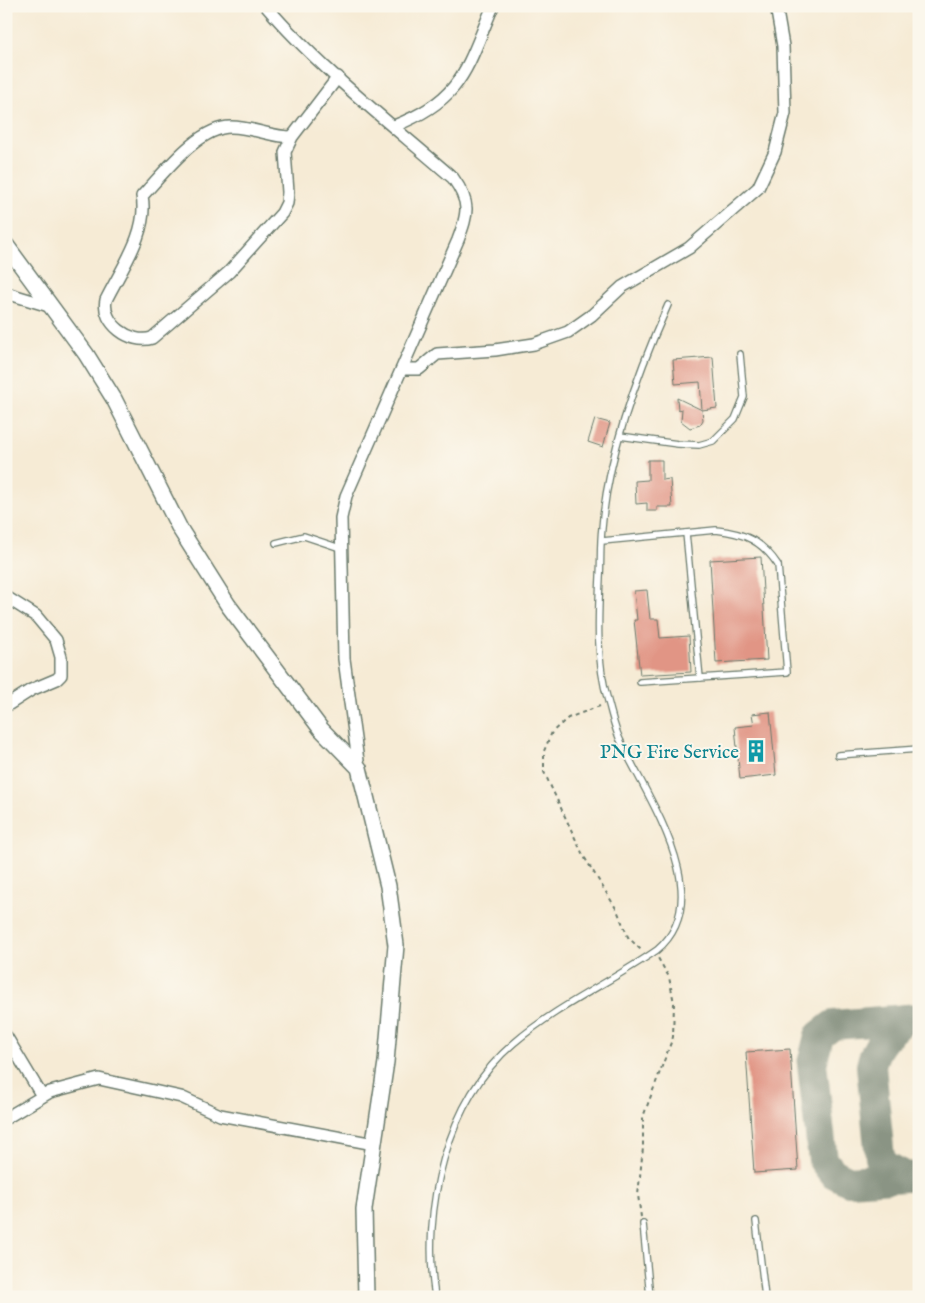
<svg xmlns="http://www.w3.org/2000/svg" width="925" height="1303" viewBox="0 0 925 1303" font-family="'IM FELL English',serif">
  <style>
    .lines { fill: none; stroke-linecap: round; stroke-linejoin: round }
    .taxiway { stroke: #8a9484; stroke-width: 30 }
    .building { fill: #e19585 }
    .service-casing { stroke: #6a7a6c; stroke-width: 8 }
    .minor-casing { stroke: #6a7a6c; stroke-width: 14 }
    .tertiary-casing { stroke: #6a7a6c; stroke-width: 18 }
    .path { stroke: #6a7a6c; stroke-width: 2; stroke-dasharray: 4 4; stroke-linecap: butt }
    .service { stroke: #fff; stroke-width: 5.5 }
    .minor { stroke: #fff; stroke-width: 11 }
    .tertiary { stroke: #fff; stroke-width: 15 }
    .labels { text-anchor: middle; stroke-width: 4; stroke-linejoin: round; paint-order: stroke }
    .culture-label { font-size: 19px; fill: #0d838f; stroke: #fbf7ec; text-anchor: end }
  </style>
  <rect width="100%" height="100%" fill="#fbf7ec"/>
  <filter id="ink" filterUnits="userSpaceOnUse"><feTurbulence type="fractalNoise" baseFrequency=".02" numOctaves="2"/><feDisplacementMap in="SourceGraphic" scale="10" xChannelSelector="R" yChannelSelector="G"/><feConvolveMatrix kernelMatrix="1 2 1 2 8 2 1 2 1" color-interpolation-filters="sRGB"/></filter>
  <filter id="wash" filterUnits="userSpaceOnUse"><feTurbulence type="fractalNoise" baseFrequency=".0096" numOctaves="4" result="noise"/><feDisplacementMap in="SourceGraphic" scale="20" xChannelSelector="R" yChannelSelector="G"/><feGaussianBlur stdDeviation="1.12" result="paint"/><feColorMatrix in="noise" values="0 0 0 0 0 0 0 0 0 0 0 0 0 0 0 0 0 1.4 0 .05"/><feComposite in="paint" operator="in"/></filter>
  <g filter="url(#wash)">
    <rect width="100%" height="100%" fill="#f6ebd5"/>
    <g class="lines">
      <!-- taxiway -->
      <g class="taxiway">
        <polyline points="919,1018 833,1025 819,1036 812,1064 823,1160 833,1173 849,1181 919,1176"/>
        <path d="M905 1019C889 1033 875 1045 871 1066L880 1158 886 1166 906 1177"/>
      </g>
    </g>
    <g id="blocks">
      <!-- building -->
      <g class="building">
        <polygon points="713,357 717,408 702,410 700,382 675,384 673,360"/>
        <polygon points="677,398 702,410 703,420 700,425 690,428 681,421 682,409 678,410"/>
        <polygon points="595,419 610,423 603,447 588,442"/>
        <polygon points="648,460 662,460 662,480 670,479 672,507 657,507 657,511 647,511 647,503 636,504 635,481 648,480"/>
        <polygon points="761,557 767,660 716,663 710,560"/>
        <polygon points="647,590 650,619 658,619 660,638 689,636 691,672 640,675 634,620 637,620 634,591"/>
        <polygon points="770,712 776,775 740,779 735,727 754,725 752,714"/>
        <polygon points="790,1049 798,1170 754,1173 746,1052"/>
      </g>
    </g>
  </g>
  <g filter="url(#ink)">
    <use href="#blocks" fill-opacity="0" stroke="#6a7a6c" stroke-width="1"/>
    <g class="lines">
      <defs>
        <g id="service">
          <polyline points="620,436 678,444 699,445 713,441 735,419 744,397 740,354"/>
          <polyline points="686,533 700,678"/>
          <path d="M602 541 716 530C745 533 762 541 778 565L787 672 640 682"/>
          <polyline points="276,543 304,536 340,548"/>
          <polyline points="838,755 919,749"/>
          <polyline points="756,1221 765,1297"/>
          <polyline points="643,1224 650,1297"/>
          <path d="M435 1297C421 1210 446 1101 514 1043 557 1006 611 982 657 950 719 898 647 798 622 744 615 731 612 715 608 701 596 660 598 619 600 577 601 561 600 544 602 528 608 454 638 372 668 305"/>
        </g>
        <g id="minor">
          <path d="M266 6C319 68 391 124 453 178 471 203 468 213 458 240L346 496 341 518 344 659 359 768"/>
          <path d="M394 126C463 99 466 69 493 6"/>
          <path d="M292 137C271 137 252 127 231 127 198 127 164 173 142 196 149 232 121 269 106 300 101 323 131 345 152 338L229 272 282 213 287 203 288 192 285 152 292 137 338 77"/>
          <polyline points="6,293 49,306"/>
          <polyline points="402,369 419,369 437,354 495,350 534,344 568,332 592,315 622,287 689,248 758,188 775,152 785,113 783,46 776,6"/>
          <polyline points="6,597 36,616 56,640 61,657 61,675 57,679 31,690 6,706"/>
          <polyline points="6,1036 42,1096"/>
          <polyline points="6,1118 50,1092 99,1079 181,1097 220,1115 374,1144"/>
        </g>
        <polyline id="tertiary" points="6,245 86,354 114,399 180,529 228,605 321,729 359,768 388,886 396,945 386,1062 364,1209 366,1297"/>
      </defs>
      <!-- service casing -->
      <use href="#service" class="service-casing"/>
      <!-- minor casing -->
      <use href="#minor" class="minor-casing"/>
      <!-- tertiary casing -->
      <use href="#tertiary" class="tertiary-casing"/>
      <!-- path -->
      <g class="path">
        <polyline points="600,706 568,718 552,732 544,751 544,772 583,855 617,910 628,937 642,951"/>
        <polyline points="641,1217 638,1195 643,1148 643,1117 673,1037 674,1003 669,977 658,958"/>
      </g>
      <!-- service -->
      <use href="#service" class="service"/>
      <!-- minor -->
      <use href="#minor" class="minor"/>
      <!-- tertiary -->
      <use href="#tertiary" class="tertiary"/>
    </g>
  </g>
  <!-- icons -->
  <defs>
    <symbol id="building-bare" viewBox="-9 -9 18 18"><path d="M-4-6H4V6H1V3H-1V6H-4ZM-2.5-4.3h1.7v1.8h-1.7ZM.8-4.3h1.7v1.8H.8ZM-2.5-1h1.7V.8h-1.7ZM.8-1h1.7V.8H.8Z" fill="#0f9aa8" stroke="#fbf7ec" stroke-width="2.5" paint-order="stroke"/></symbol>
  </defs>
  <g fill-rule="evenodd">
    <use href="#building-bare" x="740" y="735" width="32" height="32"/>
  </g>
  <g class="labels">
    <!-- culture labels -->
    <g class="culture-label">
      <text x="739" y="758">PNG Fire Service</text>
    </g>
  </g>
  <!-- margin -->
  <rect width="925" height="1303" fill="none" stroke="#fbf7ec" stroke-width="25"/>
</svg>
